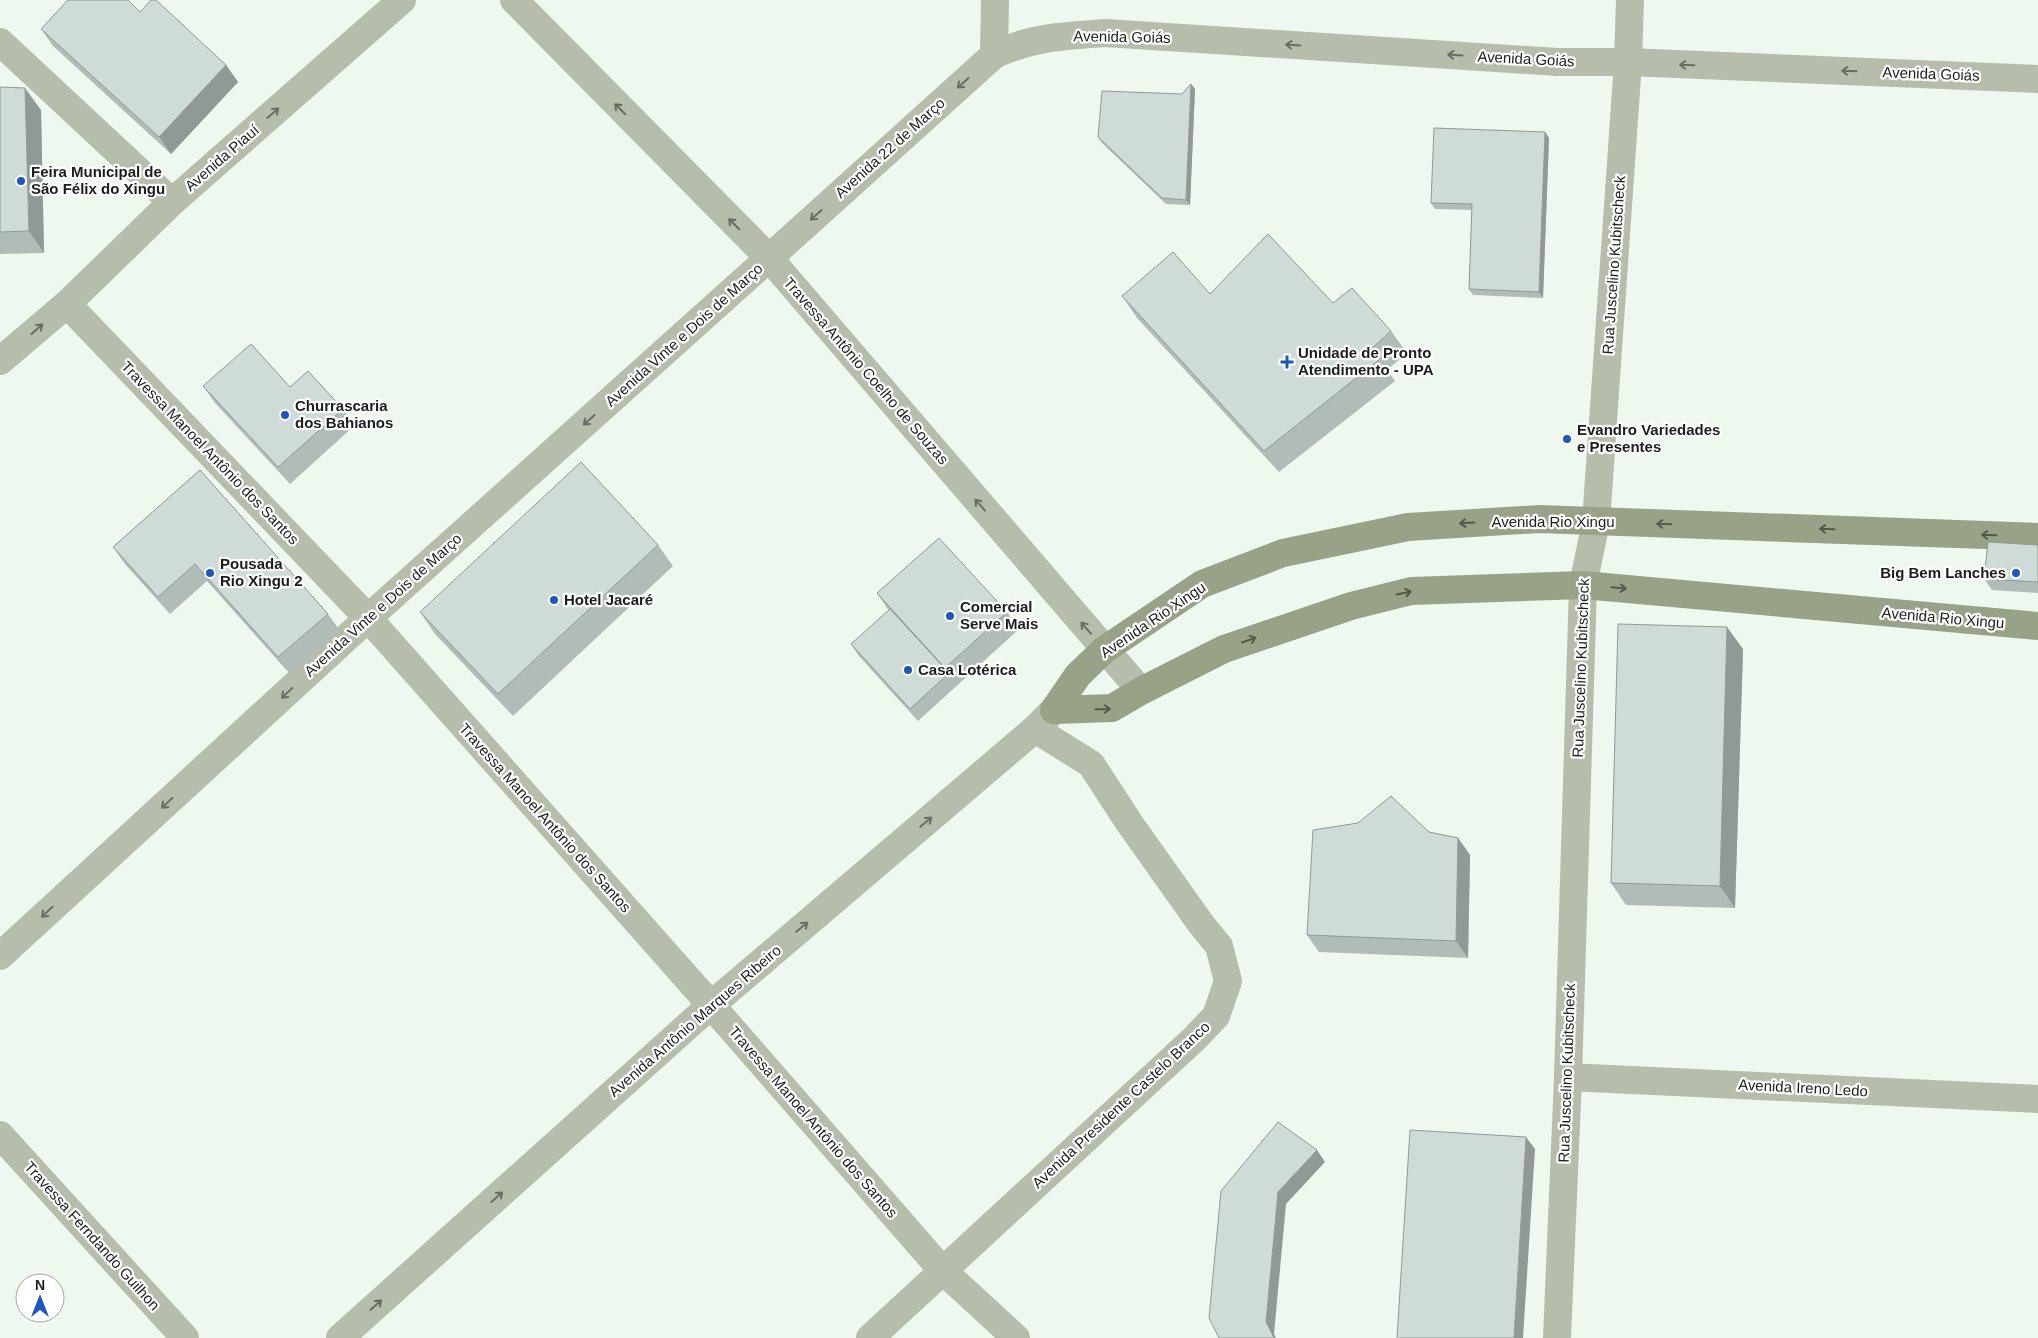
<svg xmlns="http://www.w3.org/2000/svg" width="2038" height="1338" viewBox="0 0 2038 1338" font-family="Arial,sans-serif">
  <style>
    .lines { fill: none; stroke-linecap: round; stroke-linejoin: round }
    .minor { stroke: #b6bdaa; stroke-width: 28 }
    .tertiary { stroke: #b6bdaa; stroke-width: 28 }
    .secondary { stroke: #98a286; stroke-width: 28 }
    .wall { fill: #b1bcb8 }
    .shaded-wall { fill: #909996 }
    .building { fill: #cedbd6; stroke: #909996 }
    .oneway { stroke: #686e63 }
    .oneway2 { stroke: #535a4c }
    .poi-dot { fill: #1a57c3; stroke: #fff; stroke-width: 2 }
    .labels { text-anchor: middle; stroke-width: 4.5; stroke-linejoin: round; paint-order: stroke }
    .street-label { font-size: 15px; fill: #1b1f1c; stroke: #fff }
    .poi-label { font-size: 15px; font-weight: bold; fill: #1b1f1c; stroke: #fff; text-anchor: start }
  </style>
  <rect width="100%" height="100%" fill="#eef8ef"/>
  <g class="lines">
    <!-- minor -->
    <g class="minor">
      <path d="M514 0 769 258 994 55C1031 37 1064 36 1105 33L1558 62H1628L2038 79"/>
      <polyline points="0,42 172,202"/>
      <polyline points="994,55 995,0"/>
      <polyline points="67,304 368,618 711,1005 942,1270 1016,1338"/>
      <polyline points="0,361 67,304 172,202 402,0"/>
      <polyline points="1568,1077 2038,1099"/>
      <polyline points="0,1135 185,1338"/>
      <polyline points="870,1338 1194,1039 1216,1016 1228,981 1219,946 1201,924 1130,824 1091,764 1035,729"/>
      <polyline points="1557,1338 1568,1077 1583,585 1596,522 1628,62 1630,0"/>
    </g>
    <!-- tertiary -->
    <g class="tertiary">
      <polyline points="0,956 368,618 769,258 1141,691"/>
      <polyline points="340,1338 711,1005 1035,729 1054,710"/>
    </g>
    <!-- secondary -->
    <g class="secondary">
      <polyline points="1054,710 1078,675 1104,650 1202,584 1283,553 1408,527 1539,519 2038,537"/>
      <polyline points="1054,710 1112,708 1141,691 1224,649 1351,606 1411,591 1583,585 2038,626"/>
    </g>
  </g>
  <!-- wall -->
  <g class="wall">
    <polygon points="140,12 226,65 238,82 171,154 53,46 41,29"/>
    <polygon points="1191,84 1195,89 1190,205 1166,204 1102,143 1098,137 1182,94"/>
    <polygon points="0,87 41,110 44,253 0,254"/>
    <polygon points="1545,132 1549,138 1543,298 1473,295 1469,289 1472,210 1435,209 1431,203"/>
    <polygon points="1210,294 1333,303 1391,331 1407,353 1387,370 1395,381 1279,472 1137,318 1122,296"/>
    <polygon points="203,386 290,387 343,409 354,426 290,484 215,403"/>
    <polygon points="200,470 328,614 340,631 290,674 207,581 170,614 125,564 113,547"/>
    <polygon points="658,545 673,566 513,716 435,634 420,612"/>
    <polygon points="2038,545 2038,593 1992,590 1984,579"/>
    <polygon points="877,593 1007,612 1019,629 918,721 859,656 851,644 889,611"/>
    <polygon points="1743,649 1735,908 1626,905 1611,883"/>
    <polygon points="1429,832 1458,838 1470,855 1468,958 1319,952 1307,935"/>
  </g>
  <!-- shaded-wall -->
  <g class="shaded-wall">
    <polygon points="226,65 238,82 171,154 159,137"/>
    <polygon points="1191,84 1195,89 1190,205 1186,200"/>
    <polygon points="25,88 41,110 44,253 29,231"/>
    <polygon points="1545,132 1549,138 1543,298 1539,292"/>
    <polygon points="1727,627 1743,649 1735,908 1720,886"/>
    <polygon points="1458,838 1470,855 1468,958 1456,941"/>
    <polygon points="1526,1137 1535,1149 1523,1338 1514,1338"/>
    <polygon points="1317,1150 1325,1162 1286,1204 1274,1334 1276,1338 1274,1338 1266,1322 1278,1192"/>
  </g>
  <!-- building -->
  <g class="building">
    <polygon points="68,0 128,0 140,12 151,0 156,0 226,65 159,137 41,29"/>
    <polygon points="1191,84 1186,200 1162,198 1098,137 1102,91 1182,94"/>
    <polygon points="0,87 25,88 29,231 0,232"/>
    <polygon points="1434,128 1545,132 1539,292 1469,289 1472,204 1431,203"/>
    <polygon points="1268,234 1333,303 1352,288 1391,331 1370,350 1380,359 1264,451 1122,296 1173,252 1210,294"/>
    <polygon points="251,344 290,387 308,371 343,409 278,467 203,386"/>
    <polygon points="581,462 658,545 498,694 420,612"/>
    <polygon points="200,470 328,614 278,657 195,564 158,597 113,547"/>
    <polygon points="939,538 1007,612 945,668 877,593"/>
    <polygon points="1988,542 2038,545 2038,582 1984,579"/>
    <polygon points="890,609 949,673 910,709 851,644"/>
    <polygon points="1618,624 1727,627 1720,886 1611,883"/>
    <polygon points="1391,796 1429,832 1458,838 1456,941 1307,935 1313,830 1358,823"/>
    <polygon points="1278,1122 1317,1150 1278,1192 1266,1322 1274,1338 1219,1338 1209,1318 1221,1191"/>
    <polygon points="1410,1130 1526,1137 1514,1338 1397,1338"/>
  </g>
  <!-- one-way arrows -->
  <defs><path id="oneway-shaft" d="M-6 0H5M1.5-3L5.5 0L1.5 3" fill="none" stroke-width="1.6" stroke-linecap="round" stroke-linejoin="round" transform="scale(1.25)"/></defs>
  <g class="oneway">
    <use href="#oneway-shaft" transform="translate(1293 45) rotate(-176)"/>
    <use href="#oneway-shaft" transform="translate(1455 55) rotate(-176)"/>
    <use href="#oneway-shaft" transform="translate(1687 65) rotate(-178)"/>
    <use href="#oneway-shaft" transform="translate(1849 71) rotate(-178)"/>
    <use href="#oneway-shaft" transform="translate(963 83) rotate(138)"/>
    <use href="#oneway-shaft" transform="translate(620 109) rotate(-135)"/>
    <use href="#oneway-shaft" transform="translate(273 113) rotate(-41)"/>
    <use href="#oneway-shaft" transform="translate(816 215) rotate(138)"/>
    <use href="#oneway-shaft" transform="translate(734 224) rotate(-135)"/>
    <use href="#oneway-shaft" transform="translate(37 329) rotate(-41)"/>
    <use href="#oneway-shaft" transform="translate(589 420) rotate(138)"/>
    <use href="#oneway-shaft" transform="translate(980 505) rotate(-131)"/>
    <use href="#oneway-shaft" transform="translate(1086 628) rotate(-131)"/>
    <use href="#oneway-shaft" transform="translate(287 693) rotate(137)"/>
    <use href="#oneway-shaft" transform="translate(167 803) rotate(137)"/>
    <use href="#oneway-shaft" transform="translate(926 822) rotate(-40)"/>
    <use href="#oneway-shaft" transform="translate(47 912) rotate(137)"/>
    <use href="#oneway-shaft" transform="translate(802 927) rotate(-40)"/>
    <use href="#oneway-shaft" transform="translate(497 1197) rotate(-42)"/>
    <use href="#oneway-shaft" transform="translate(376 1305) rotate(-42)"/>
  </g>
  <g class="oneway2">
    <use href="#oneway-shaft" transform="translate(1467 523) rotate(177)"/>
    <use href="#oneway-shaft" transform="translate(1664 524) rotate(-178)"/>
    <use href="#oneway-shaft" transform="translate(1827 529) rotate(-178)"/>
    <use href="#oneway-shaft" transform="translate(1989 535) rotate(-178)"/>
    <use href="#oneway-shaft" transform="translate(1619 588) rotate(5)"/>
    <use href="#oneway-shaft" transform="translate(1404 593) rotate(-12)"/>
    <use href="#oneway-shaft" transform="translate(1249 640) rotate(-19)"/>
    <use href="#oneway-shaft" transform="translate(1103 709) rotate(-1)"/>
  </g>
  <!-- markers -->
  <g class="poi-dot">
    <circle cx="21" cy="181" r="5"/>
    <path d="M1284.5 354.5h5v5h5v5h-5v5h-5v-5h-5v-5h5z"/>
    <circle cx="285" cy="415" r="5"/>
    <circle cx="1567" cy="439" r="5"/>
    <circle cx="210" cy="573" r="5"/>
    <circle cx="2016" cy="573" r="5"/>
    <circle cx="554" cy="600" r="5"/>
    <circle cx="950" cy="616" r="5"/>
    <circle cx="908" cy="670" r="5"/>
  </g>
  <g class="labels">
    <!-- street labels -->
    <g class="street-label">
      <text transform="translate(1122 37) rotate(1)" y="5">Avenida Goiás</text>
      <text transform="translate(1526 59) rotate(3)" y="5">Avenida Goiás</text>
      <text transform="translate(1931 74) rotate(2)" y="5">Avenida Goiás</text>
      <text transform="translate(890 148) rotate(-42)" y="5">Avenida 22 de Março</text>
      <text transform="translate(222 158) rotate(-41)" y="5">Avenida Piauí</text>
      <text transform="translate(1614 265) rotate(-86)" y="5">Rua Juscelino Kubitscheck</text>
      <text transform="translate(684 335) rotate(-42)" y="5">Avenida Vinte e Dois de Março</text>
      <text transform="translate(866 371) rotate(49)" y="5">Travessa Antônio Coelho de Souzas</text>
      <text transform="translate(210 453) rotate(46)" y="5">Travessa Manoel Antônio dos Santos</text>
      <text x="1553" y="527">Avenida Rio Xingu</text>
      <text transform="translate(383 605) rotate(-42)" y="5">Avenida Vinte e Dois de Março</text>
      <text transform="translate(1943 618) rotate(5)" y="5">Avenida Rio Xingu</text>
      <text transform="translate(1153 620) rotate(-34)" y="5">Avenida Rio Xingu</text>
      <text transform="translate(1581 668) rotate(-88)" y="5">Rua Juscelino Kubitscheck</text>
      <text transform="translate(545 818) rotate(48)" y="5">Travessa Manoel Antônio dos Santos</text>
      <text transform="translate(695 1021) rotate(-41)" y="5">Avenida Antônio Marques Ribeiro</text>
      <text transform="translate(1567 1073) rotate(-88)" y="5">Rua Juscelino Kubitscheck</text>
      <text transform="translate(1803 1088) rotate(3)" y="5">Avenida Ireno Ledo</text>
      <text transform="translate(1121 1105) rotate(-43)" y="5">Avenida Presidente Castelo Branco</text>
      <text transform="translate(813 1122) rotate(49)" y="5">Travessa Manoel Antônio dos Santos</text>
      <text transform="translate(92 1236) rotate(48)" y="5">Travessa Ferndando Guilhon</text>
    </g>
    <!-- poi labels -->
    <g class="poi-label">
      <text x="31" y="177">Feira Municipal de<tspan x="31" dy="17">São Félix do Xingu</tspan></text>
      <text x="1298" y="358">Unidade de Pronto<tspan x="1298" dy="17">Atendimento - UPA</tspan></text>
      <text x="295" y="411">Churrascaria<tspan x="295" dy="17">dos Bahianos</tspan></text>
      <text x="1577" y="435">Evandro Variedades<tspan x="1577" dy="17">e Presentes</tspan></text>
      <text x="220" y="569">Pousada<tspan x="220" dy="17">Rio Xingu 2</tspan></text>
      <text x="2006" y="578" text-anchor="end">Big Bem Lanches</text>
      <text x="564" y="605">Hotel Jacaré</text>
      <text x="960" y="612">Comercial<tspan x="960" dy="17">Serve Mais</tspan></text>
      <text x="918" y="675">Casa Lotérica</text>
    </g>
  </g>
  <!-- north arrow -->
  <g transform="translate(40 1298)"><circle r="24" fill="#ffffff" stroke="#a4a5a4"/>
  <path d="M0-4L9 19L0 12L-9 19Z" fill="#1a57c3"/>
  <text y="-8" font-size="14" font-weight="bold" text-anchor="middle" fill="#1b1f1c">N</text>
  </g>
</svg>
